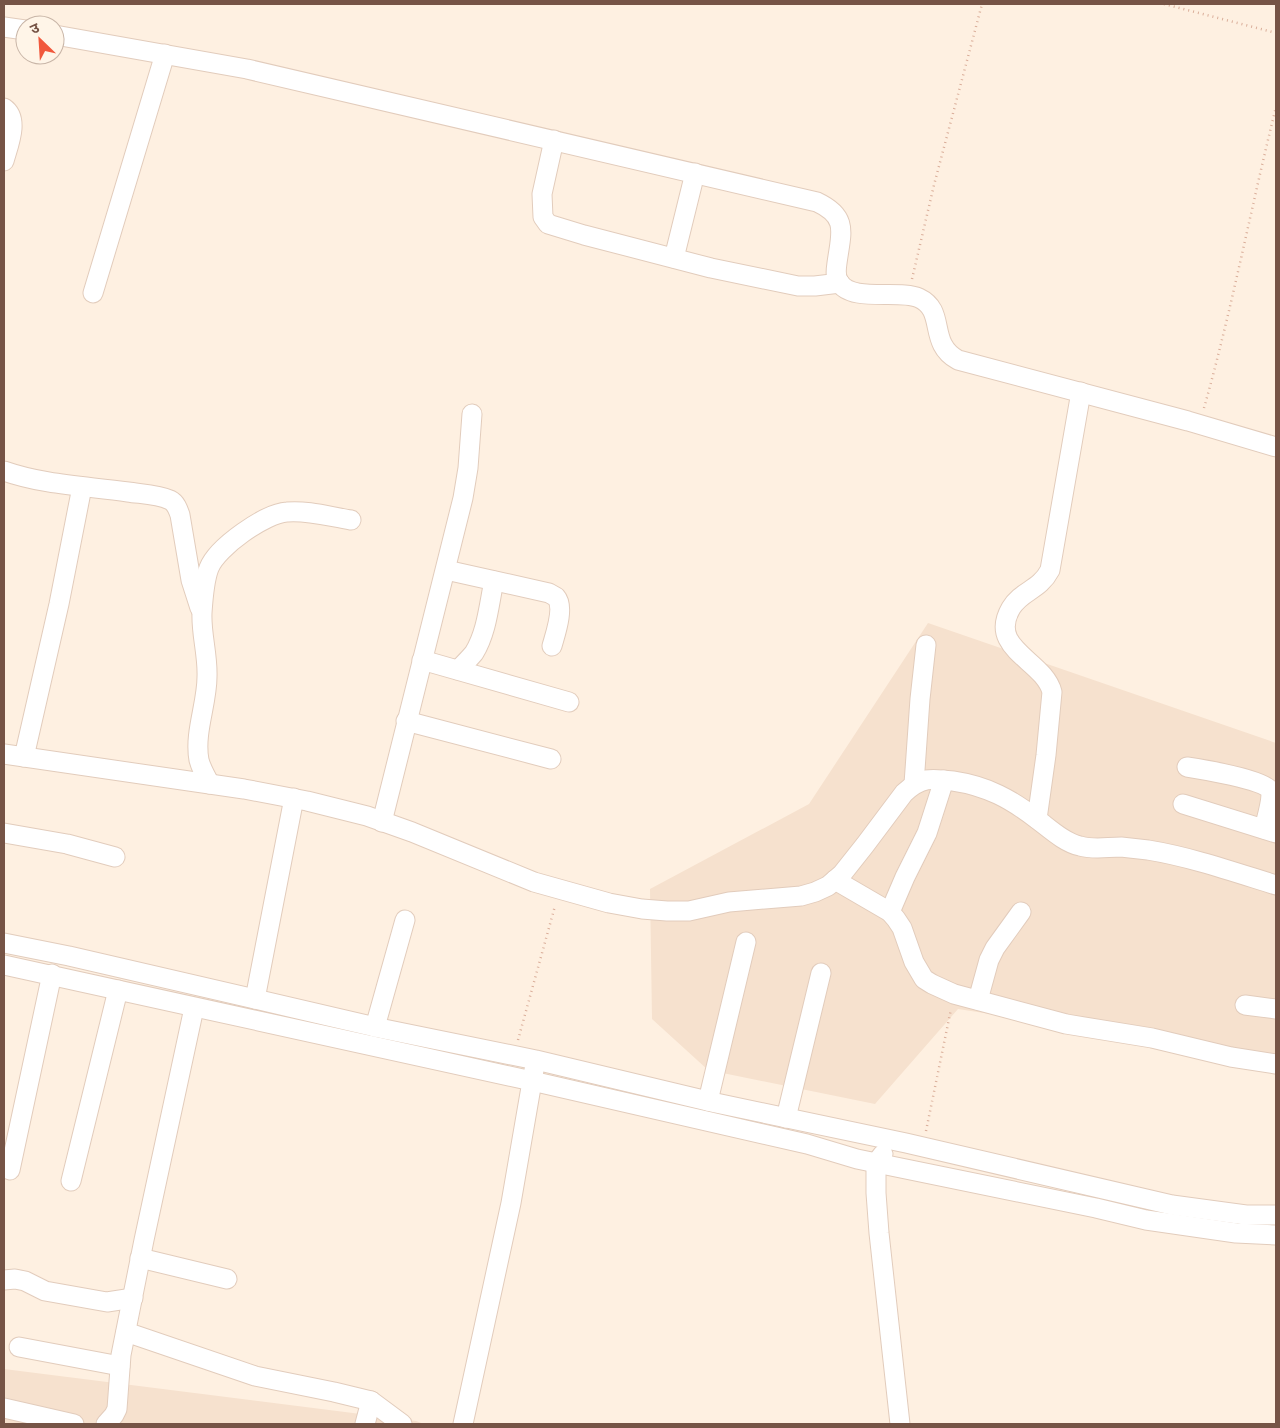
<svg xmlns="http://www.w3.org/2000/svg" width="1280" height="1428" viewBox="0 0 1280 1428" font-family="'Fira Sans','Noto Sans Devanagari',sans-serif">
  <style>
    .residential { fill: #f6e1ce }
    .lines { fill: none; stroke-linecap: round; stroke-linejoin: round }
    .minor-casing { stroke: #e2ccbc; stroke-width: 21 }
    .path { stroke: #daae9a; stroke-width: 2.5; stroke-dasharray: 1 4; stroke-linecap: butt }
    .minor { stroke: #fff; stroke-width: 19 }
  </style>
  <rect width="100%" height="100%" fill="#fef0e1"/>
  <!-- residential -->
  <g class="residential">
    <polygon points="928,623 1276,743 1276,1058 958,1009 875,1104 708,1070 652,1019 650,889 809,804"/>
    <polygon points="4,1369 416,1421 424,1424 4,1424"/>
  </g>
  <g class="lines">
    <defs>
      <g id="minor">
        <polyline points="4,27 25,30"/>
        <path d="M55 35 247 69 817 202C849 217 841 233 837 263 836 270 835 276 839 282 851 303 900 289 919 298 947 311 927 343 958 360L1188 421 1276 447"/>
        <path d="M4 108C20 119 8 146 4 161"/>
        <polyline points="554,140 542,194 543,217 548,224 584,235 711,268 798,286 815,286 840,283"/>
        <polyline points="674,258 695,173"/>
        <polyline points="93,293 165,54"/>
        <path d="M4 471C44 485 86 486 128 492 141 494 158 494 170 500 176 503 178 509 180 515L191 580 200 608"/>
        <path d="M446 570 549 593C549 593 556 597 556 597 565 607 555 635 552 646"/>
        <polyline points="422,660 569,702"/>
        <path d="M458 670C463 665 469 659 474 653 487 632 489 604 494 581"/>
        <polyline points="406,721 551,759"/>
        <path d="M4 754 244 789 307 801 367 816 412 832 534 882 609 903 642 909 667 911H689L729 902 801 896 815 892 828 886 842 874 865 845 904 793C921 777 931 778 953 781 987 786 1011 799 1038 820 1050 829 1065 843 1080 846 1094 850 1107 847 1121 847 1130 848 1139 849 1148 850 1191 857 1234 872 1276 885"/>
        <polyline points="24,757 59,604 82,487"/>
        <path d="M1187 767C1200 769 1266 780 1270 790 1273 798 1266 820 1264 829"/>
        <path d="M210 784C206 777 201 768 199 760 194 733 207 704 207 677 208 655 201 634 202 613 203 598 204 581 209 568 217 547 266 513 287 512 308 510 331 517 351 520"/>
        <polyline points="914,784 920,699 926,645"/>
        <polyline points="1183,804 1276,833"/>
        <path d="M1037 819 1046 755 1052 692C1044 660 987 649 1011 608 1022 590 1039 591 1050 570L1081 392"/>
        <polyline points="382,822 463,498 468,468 472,414"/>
        <polyline points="4,833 67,844 115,857"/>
        <polyline points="835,880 890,912 896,919 902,928 914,962 924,979 932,984 954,994 1066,1024 1152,1038 1231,1057 1276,1064"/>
        <polyline points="890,912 905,877 927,833 944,780"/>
        <polyline points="4,943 69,956 384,1029 536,1060 716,1103 906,1143 1172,1205 1246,1215 1276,1215"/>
        <polyline points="4,965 532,1081 807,1144 857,1159 1096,1208 1146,1220 1236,1233 1276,1235"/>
        <polyline points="255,999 294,798"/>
        <polyline points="978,1000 989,960 995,948 1021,912"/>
        <polyline points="1245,1005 1276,1009"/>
        <polyline points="375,1027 405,920"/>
        <polyline points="708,1101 746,942"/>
        <polyline points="786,1118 821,973"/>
        <polyline points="883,1154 876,1163 876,1193 879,1233 900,1424"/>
        <polyline points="10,1170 52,974"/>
        <polyline points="71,1181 118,990"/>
        <polyline points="140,1258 227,1279"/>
        <polyline points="4,1280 15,1279 25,1281 45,1291 107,1302 133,1298"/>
        <polyline points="126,1332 255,1376 334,1392 371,1401 402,1424"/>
        <polyline points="19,1347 120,1366"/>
        <polyline points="4,1408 74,1424"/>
        <polyline points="106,1424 114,1415 117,1409 121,1355 144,1240 194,1008"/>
        <polyline points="365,1424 371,1401"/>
        <polyline points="463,1424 511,1203 534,1070"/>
      </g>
    </defs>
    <!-- minor casing -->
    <use href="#minor" class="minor-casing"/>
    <!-- path -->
    <g class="path">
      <polyline points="1164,4 1276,33"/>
      <polyline points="912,279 934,185 982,4"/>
      <path d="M1204 408C1232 309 1251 207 1276 107"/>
      <polyline points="518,1040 555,906"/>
      <polyline points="926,1131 951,1009"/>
    </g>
    <!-- minor -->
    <use href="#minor" class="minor"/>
  </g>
  <!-- border -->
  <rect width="1280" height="1428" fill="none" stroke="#765446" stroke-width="10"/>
  <!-- north arrow -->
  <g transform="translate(40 40) rotate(335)"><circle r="24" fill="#fff5e8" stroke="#c8b5a7"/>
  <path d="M0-4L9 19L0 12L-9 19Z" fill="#f1583c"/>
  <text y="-8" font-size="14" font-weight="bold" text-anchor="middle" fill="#765446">उ</text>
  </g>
</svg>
